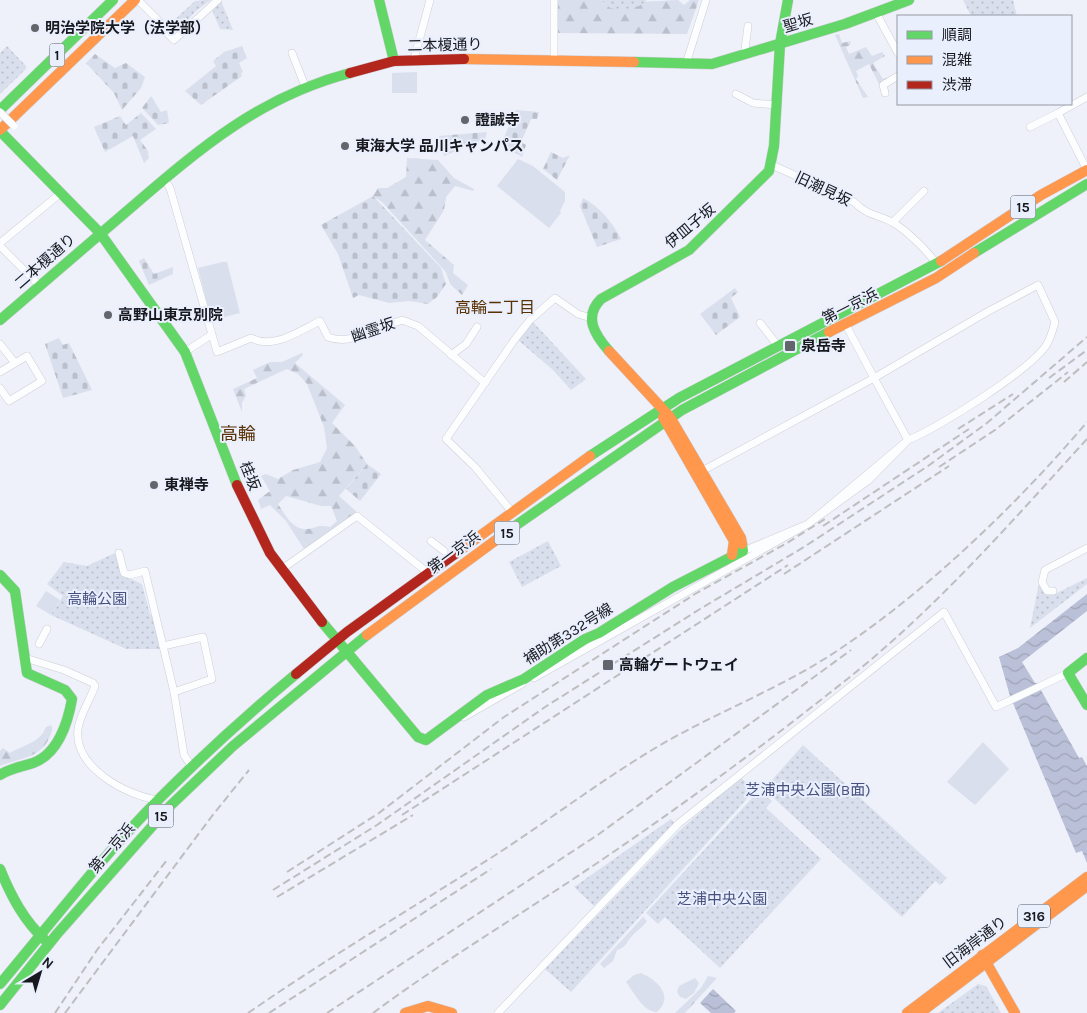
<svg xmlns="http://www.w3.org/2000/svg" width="1087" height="1013" viewBox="0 0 1087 1013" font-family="Karla,'Noto Sans JP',sans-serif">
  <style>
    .grass { fill: #dadfed }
    .forest { fill: url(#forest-firs); fill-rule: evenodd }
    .cemetery { fill: url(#cemetery-stones) }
    .park { fill: url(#park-dots) }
    .water { fill: url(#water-waves) }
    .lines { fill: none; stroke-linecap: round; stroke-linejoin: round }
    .street-casing { stroke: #cdcfd5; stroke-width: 8 }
    .fast-casing { stroke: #cdcfd5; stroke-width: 11 }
    .slow-casing { stroke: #cdcfd5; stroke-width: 11 }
    .jam-casing { stroke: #cdcfd5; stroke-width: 11 }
    .street { stroke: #fcfdfe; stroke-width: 7 }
    .fast { stroke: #63d668; stroke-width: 10 }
    .slow { stroke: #ff974d; stroke-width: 10 }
    .jam { stroke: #b3261e; stroke-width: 10 }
    .rail { stroke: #bdbec0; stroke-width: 2; stroke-dasharray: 8 4; stroke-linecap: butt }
    .street-bridge-casing { stroke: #cdcfd5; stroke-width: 8; stroke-linecap: butt }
    .street-bridge { stroke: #fcfdfe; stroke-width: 7 }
    .poi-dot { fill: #62656b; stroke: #eaeffd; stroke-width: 2 }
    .labels { text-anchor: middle; stroke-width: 4; stroke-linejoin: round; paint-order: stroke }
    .shield { fill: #eaeffd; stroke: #565961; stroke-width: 1 }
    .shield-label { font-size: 14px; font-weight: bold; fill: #17191e }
    .street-label { font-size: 15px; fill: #17191e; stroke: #eaeffd }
    .poi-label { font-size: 15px; font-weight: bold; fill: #17191e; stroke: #eaeffd; text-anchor: start }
    .park-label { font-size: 15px; fill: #46517d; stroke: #eaeffd }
    .neighbourhood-label { font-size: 16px; fill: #593102; stroke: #eaeffd }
    .quarter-label { font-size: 18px; fill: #593102; stroke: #eaeffd }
  </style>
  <defs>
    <pattern id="forest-firs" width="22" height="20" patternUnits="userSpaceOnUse" patternTransform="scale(1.25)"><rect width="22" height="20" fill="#dadfed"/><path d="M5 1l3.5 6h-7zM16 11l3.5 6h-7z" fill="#babfcb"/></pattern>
    <pattern id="cemetery-stones" width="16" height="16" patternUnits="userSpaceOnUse" patternTransform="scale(1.25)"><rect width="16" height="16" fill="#dadfed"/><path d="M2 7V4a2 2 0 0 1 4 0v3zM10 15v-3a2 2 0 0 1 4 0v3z" fill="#babfcb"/></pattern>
    <pattern id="park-dots" width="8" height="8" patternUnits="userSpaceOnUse" patternTransform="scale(1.25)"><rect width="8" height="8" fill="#dadfed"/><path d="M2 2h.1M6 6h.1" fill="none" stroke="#babfcb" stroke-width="1.8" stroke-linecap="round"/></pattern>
    <pattern id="water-waves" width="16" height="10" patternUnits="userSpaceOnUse" patternTransform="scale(1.25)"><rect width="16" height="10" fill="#bac0d7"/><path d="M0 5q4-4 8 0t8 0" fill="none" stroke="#9fa4b8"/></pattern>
  </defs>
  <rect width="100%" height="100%" fill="#eef1f9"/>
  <!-- grass -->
  <g class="grass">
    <polygon points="417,72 417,93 392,93 392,73"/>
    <polygon points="518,159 533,166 565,192 565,201 560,211 561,213 549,228 497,186"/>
    <polygon points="222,262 227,262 240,313 217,319 215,314 210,315 198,268"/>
    <polygon points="46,591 60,600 51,615 36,606"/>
    <polygon points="983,742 1009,769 975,805 947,782"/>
    <path d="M643 917 647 921C642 928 637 930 632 936 626 942 627 947 617 950L613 961 604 968 600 964Z"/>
    <path d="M641 973C657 980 675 996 657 1012 643 1012 634 992 626 982L634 975Z"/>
    <polygon points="695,978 699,983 694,993 686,999 680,997 677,992 679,986"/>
  </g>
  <!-- forest -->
  <g class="forest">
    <polygon points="556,0 601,0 603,4 678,0 684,5 690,0 699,0 687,34 557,33"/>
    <polygon points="839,34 842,43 851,41 850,45 846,47 849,54 866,47 872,56 882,52 885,56 873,63 883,79 890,77 879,84 869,64 856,71 858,76 856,79 868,97 863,98 835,35"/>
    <polygon points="407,158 438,160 454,178 474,189 473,191 455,186 446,197 444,210 425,240 454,265 453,273 468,285 462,295 451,285 445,271 383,203 373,196 378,188 387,188 406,177"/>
    <path d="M302 353 303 355 295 363 345 405 332 423 355 446 367 464 339 496 357 512 304 549 286 521 270 505 261 509 258 500 270 491 261 476 266 474 278 479 293 470 320 462 327 448 324 427 307 384 298 374 287 369 244 389 246 395 242 403V412L233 389 257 378 253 370 270 362H282ZM286 496 321 506H331L337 521 330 527C316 524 318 528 307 529 292 530 285 514 278 504Z"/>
    <path d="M51 725C53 729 52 732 50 736 41 759 19 758 0 766V751L3 748 10 753C23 745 40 743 46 727Z"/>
    <polygon points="708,976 717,978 685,1013 675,1013 701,988"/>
  </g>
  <!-- cemetery -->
  <g class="cemetery">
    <polygon points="242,46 247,58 239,63 243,72 241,73 242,76 201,105 185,91 216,66 213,61 224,52"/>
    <polygon points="95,54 115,68 126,63 145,77 141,88 122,110 114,93 86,63"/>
    <polygon points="151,96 161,112 167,110 169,123 158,125 142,108"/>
    <polygon points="516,110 539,112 537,119 531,119 521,142 526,145 522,157 501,144"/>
    <polygon points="141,113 156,129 140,140 148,151 149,158 144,163 133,136 105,152 94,127 120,116 126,125"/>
    <polygon points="487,132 485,139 444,156 439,136"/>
    <polygon points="551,152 563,158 570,155 557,180 543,169"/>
    <polygon points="373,196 441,268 446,284 437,297 428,304 409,301 389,303 359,295 353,298 338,254 321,225"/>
    <path d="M583 198C600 207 612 222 621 239L597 247 580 206Z"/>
    <polygon points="144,258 154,274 173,267 173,274 149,285 139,261"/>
    <polygon points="735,288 738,292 731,298 740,317 716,335 700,314"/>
    <polygon points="59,338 63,345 69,343 92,390 63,398 45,344"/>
    <polygon points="367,464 381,474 360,501 346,489"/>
  </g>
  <!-- park -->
  <g class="park">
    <polygon points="204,0 211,0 196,11 178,30 172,30 170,24 195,1"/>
    <path d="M601 0H647C637 11 610 15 601 0Z"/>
    <polygon points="963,0 1013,0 1017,16 971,16"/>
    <polygon points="221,1 233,30 220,29 212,10"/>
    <polygon points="7,46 26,66 26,69 0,94 0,53"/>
    <polygon points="533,322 586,379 571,390 553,370 518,340"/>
    <polygon points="548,541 561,566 522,587 509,562"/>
    <polygon points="117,552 122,575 142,584 150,614 153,617 161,649 126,649 51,615 63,596 47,584 64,562 87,566"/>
    <polygon points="1087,578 1087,584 1030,628 1039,583 1055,594"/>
    <polygon points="803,745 947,878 940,885 935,881 902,917 764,789"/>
    <polygon points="740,777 755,790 571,992 545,969 679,831"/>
    <polygon points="765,795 772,801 766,808 821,859 720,968 665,917 658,924 646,913 753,797"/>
    <polygon points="671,819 674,823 594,906 574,887"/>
    <polygon points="978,984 986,986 1001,1013 938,1013"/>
  </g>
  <!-- water -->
  <g class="water">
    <polygon points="1087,594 1087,611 1022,662 1035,683 1037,683 1079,758 1082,757 1087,766 1087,863 1082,851 1076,853 1010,696 999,657 1018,648"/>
    <polygon points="713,989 736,1011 734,1013 711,1013 700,1003"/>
  </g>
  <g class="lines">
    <defs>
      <g id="street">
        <polyline points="138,0 163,25 169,35 174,40 218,0"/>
        <polyline points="876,13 898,53"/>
        <polyline points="745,49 748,26"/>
        <polyline points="292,53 305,86"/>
        <polyline points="414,59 430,0"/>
        <polyline points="554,59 554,0"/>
        <polyline points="686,64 706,0"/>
        <polyline points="885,93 883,85 898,76"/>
        <polyline points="736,94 753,103 776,105"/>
        <polyline points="1087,97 1058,113 1087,170"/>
        <polyline points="1030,127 1058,113"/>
        <path d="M772 165 854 202C868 216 876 214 892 222 905 229 929 252 937 265"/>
        <path d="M164 179 170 188 217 352 251 338C273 350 299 331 320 321L328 337C350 345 360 333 380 325 387 322 395 324 402 320L418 326 485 383"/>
        <polyline points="893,222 924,191"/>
        <polyline points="0,243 61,193"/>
        <polyline points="0,246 40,286"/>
        <polyline points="760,323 778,346"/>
        <polyline points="0,344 15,363"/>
        <polyline points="185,352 211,335"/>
        <polyline points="451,355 466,344 477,327"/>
        <polyline points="0,372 27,356 42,381 9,401 0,388"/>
        <path d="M701 468 702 471 874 378 908 440C937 429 1032 369 1047 344 1051 337 1053 329 1055 322L1038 285 987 312 874 378 846 325"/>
        <polyline points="512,512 475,467 446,439 515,339 530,320 555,298 578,314 591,318"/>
        <polyline points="431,541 444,551"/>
        <polyline points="119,553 124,573 130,575 145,571 174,692 184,755 192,767"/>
        <polyline points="282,569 357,516 427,572"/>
        <polyline points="1053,591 1047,591 1042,582 1045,570 1087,548"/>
        <polyline points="39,644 47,629"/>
        <polyline points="163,646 203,637 212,679 174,692"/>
        <path d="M25 658 64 670 93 683 95 686C90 700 80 714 78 729 73 767 127 796 158 800"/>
        <polyline points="534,678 808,524 908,440 869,480 808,524 746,550 743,545"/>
        <polyline points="464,717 522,684"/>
        <polyline points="498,1013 678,824 944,612 996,707 1068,673"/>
      </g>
      <g id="fast">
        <polyline points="379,0 394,61"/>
        <polyline points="634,62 712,64 845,24 909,0"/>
        <polyline points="0,110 113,0"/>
        <polyline points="0,131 100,233 185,352 237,485"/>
        <polyline points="974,253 1087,184"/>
        <path d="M0 320C42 284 84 248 127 211 197 151 258 97 350 73"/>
        <path d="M609 351C595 335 583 317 601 299L689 250 769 171 774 146 780 44 788 0"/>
        <polyline points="590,456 679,398 941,261"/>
        <polyline points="515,526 682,410 829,332"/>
        <path d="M0 575 15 591 27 673 65 690 72 699C68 722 58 754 33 763 21 767 10 768 0 775"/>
        <polyline points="322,622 418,737 426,740 487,695 524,679 585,639 599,633 673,587 743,551 742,544"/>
        <polyline points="1087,658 1068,673 1087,705"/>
        <path d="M0 869C11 896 24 921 46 941"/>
        <path d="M0 984C53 921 103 855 161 797 204 754 249 713 296 674"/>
        <polyline points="0,1005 57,934 170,806 233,746 367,635"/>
      </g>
      <g id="slow">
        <polyline points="464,59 634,62"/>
        <polyline points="0,130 135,0"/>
        <polyline points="941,261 1041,195 1087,170"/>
        <polyline points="829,332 936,278 974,253"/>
        <polyline points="609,351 670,417 741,538 742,544"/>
        <polyline points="663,417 734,541 732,555"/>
        <polyline points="455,554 590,456"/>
        <polyline points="367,635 515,526"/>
        <polyline points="982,955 1015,1013"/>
        <polyline points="405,1013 428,1006 452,1013"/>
        <polyline points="907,1013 1087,877"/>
        <polyline points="920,1013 1087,886"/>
      </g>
      <g id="jam">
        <polyline points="350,73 394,61 464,59"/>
        <polyline points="237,485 270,553 322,622"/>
        <polyline points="296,674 347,632 455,554"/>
      </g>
    </defs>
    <!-- street casing -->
    <use href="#street" class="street-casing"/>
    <!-- fast casing -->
    <use href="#fast" class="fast-casing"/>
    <!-- slow casing -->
    <use href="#slow" class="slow-casing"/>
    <!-- jam casing -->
    <use href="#jam" class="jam-casing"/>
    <!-- street -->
    <use href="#street" class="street"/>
    <!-- fast -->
    <use href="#fast" class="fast"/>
    <!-- slow -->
    <use href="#slow" class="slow"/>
    <!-- jam -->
    <use href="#jam" class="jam"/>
    <!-- rail -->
    <g class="rail">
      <polyline points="1049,378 1087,350"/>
      <polyline points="1064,382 1087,362"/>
      <polyline points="958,429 1013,394"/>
      <polyline points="939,467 995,430 1068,372"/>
      <polyline points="823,526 969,429"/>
      <polyline points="784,574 949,466"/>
      <polyline points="402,815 788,565"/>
      <polyline points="287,872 379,813 504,717 695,594 787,543 828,517"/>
      <polyline points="273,890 377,825 545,707 700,609 804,547 928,466 987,423 1087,337"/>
      <polyline points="277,897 413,815"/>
      <polyline points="55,1013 97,950 167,860"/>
      <polyline points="65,1013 212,816 249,770"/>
      <path d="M248 1013C329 957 414 907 497 854 549 820 599 782 652 750 708 716 770 693 826 658 919 599 1016 506 1087 422"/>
      <polyline points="269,1013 491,869"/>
      <polyline points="327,1013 599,834 851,650"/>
      <path d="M373 1013C447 958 527 911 603 859 690 800 775 737 856 672 941 603 1014 519 1087 439"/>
    </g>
    <defs>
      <polyline id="street-bridge" points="0,112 14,126"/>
    </defs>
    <!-- street-bridge casing -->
    <use href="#street-bridge" class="street-bridge-casing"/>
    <!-- street-bridge -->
    <use href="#street-bridge" class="street-bridge"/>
  </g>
  <!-- markers -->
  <g class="poi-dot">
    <circle cx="35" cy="28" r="5"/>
    <circle cx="465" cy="120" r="5"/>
    <circle cx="345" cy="146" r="5"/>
    <circle cx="108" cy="315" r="5"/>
    <rect x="784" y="340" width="12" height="12" rx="2.5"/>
    <circle cx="154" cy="485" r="5"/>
    <rect x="602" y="659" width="12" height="12" rx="2.5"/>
  </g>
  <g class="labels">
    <!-- shield labels -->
    <g class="shield">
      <rect x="49.5" y="43.5" width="15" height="23" rx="4"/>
      <rect x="1010.5" y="195.5" width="25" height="23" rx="4"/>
      <rect x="494.5" y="521.5" width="25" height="23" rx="4"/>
      <rect x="148.5" y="804.5" width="25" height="23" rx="4"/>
      <rect x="1018" y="904.5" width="32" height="23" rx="4"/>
    </g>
    <g class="shield-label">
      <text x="57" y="60">1</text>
      <text x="1023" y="212">15</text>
      <text x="507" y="538">15</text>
      <text x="161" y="821">15</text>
      <text x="1034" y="921">316</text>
    </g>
    <!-- street labels -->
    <g class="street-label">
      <text transform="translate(798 23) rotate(-17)" y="5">聖坂</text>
      <text transform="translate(445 45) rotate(-1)" y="5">二本榎通り</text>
      <text transform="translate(823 189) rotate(25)" y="5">旧潮見坂</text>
      <text transform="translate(690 226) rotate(-40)" y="5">伊皿子坂</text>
      <text transform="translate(45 261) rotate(-41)" y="5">二本榎通り</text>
      <text transform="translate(850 306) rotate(-27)" y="5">第一京浜</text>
      <text transform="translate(373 330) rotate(-19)" y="5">幽霊坂</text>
      <text transform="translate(250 476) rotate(68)" y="5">桂坂</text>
      <text transform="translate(454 552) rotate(-36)" y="5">第一京浜</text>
      <text transform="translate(568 634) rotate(-32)" y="5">補助第332号線</text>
      <text transform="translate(112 848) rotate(-49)" y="5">第一京浜</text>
      <text transform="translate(975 942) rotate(-37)" y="5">旧海岸通り</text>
    </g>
    <!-- poi labels -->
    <g class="poi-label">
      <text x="45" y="33">明治学院大学（法学部）</text>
      <text x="475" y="125">證誠寺</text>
      <text x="355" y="151">東海大学 品川キャンパス</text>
      <text x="118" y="320">高野山東京別院</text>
      <text x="801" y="351">泉岳寺</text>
      <text x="164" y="490">東禅寺</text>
      <text x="619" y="670">高輪ゲートウェイ</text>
    </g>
    <!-- park labels -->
    <g class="park-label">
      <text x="97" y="604">高輪公園</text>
      <text x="808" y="795">芝浦中央公園(B面)</text>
      <text x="722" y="904">芝浦中央公園</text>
    </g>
    <!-- neighbourhood labels -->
    <g class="neighbourhood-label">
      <text x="495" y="313">高輪二丁目</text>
    </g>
    <!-- quarter labels -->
    <g class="quarter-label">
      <text x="238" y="440">高輪</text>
    </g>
  </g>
  <!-- legend -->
  <rect x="897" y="15" width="175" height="90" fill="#eaeffd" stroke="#9699a4"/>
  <rect x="907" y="31" width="25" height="8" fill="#63d668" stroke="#9699a4"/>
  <text x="942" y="40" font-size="15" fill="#17191e">順調</text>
  <rect x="907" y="56" width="25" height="8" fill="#ff974d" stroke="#9699a4"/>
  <text x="942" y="65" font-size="15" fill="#17191e">混雑</text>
  <rect x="907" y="81" width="25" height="8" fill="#b3261e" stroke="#9699a4"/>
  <text x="942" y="90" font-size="15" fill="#17191e">渋滞</text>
  <!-- north arrow -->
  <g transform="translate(40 973) rotate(38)" stroke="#eaeffd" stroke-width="4" paint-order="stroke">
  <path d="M0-4L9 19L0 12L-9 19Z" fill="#17191e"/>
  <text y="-8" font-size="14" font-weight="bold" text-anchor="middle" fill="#17191e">N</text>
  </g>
</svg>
